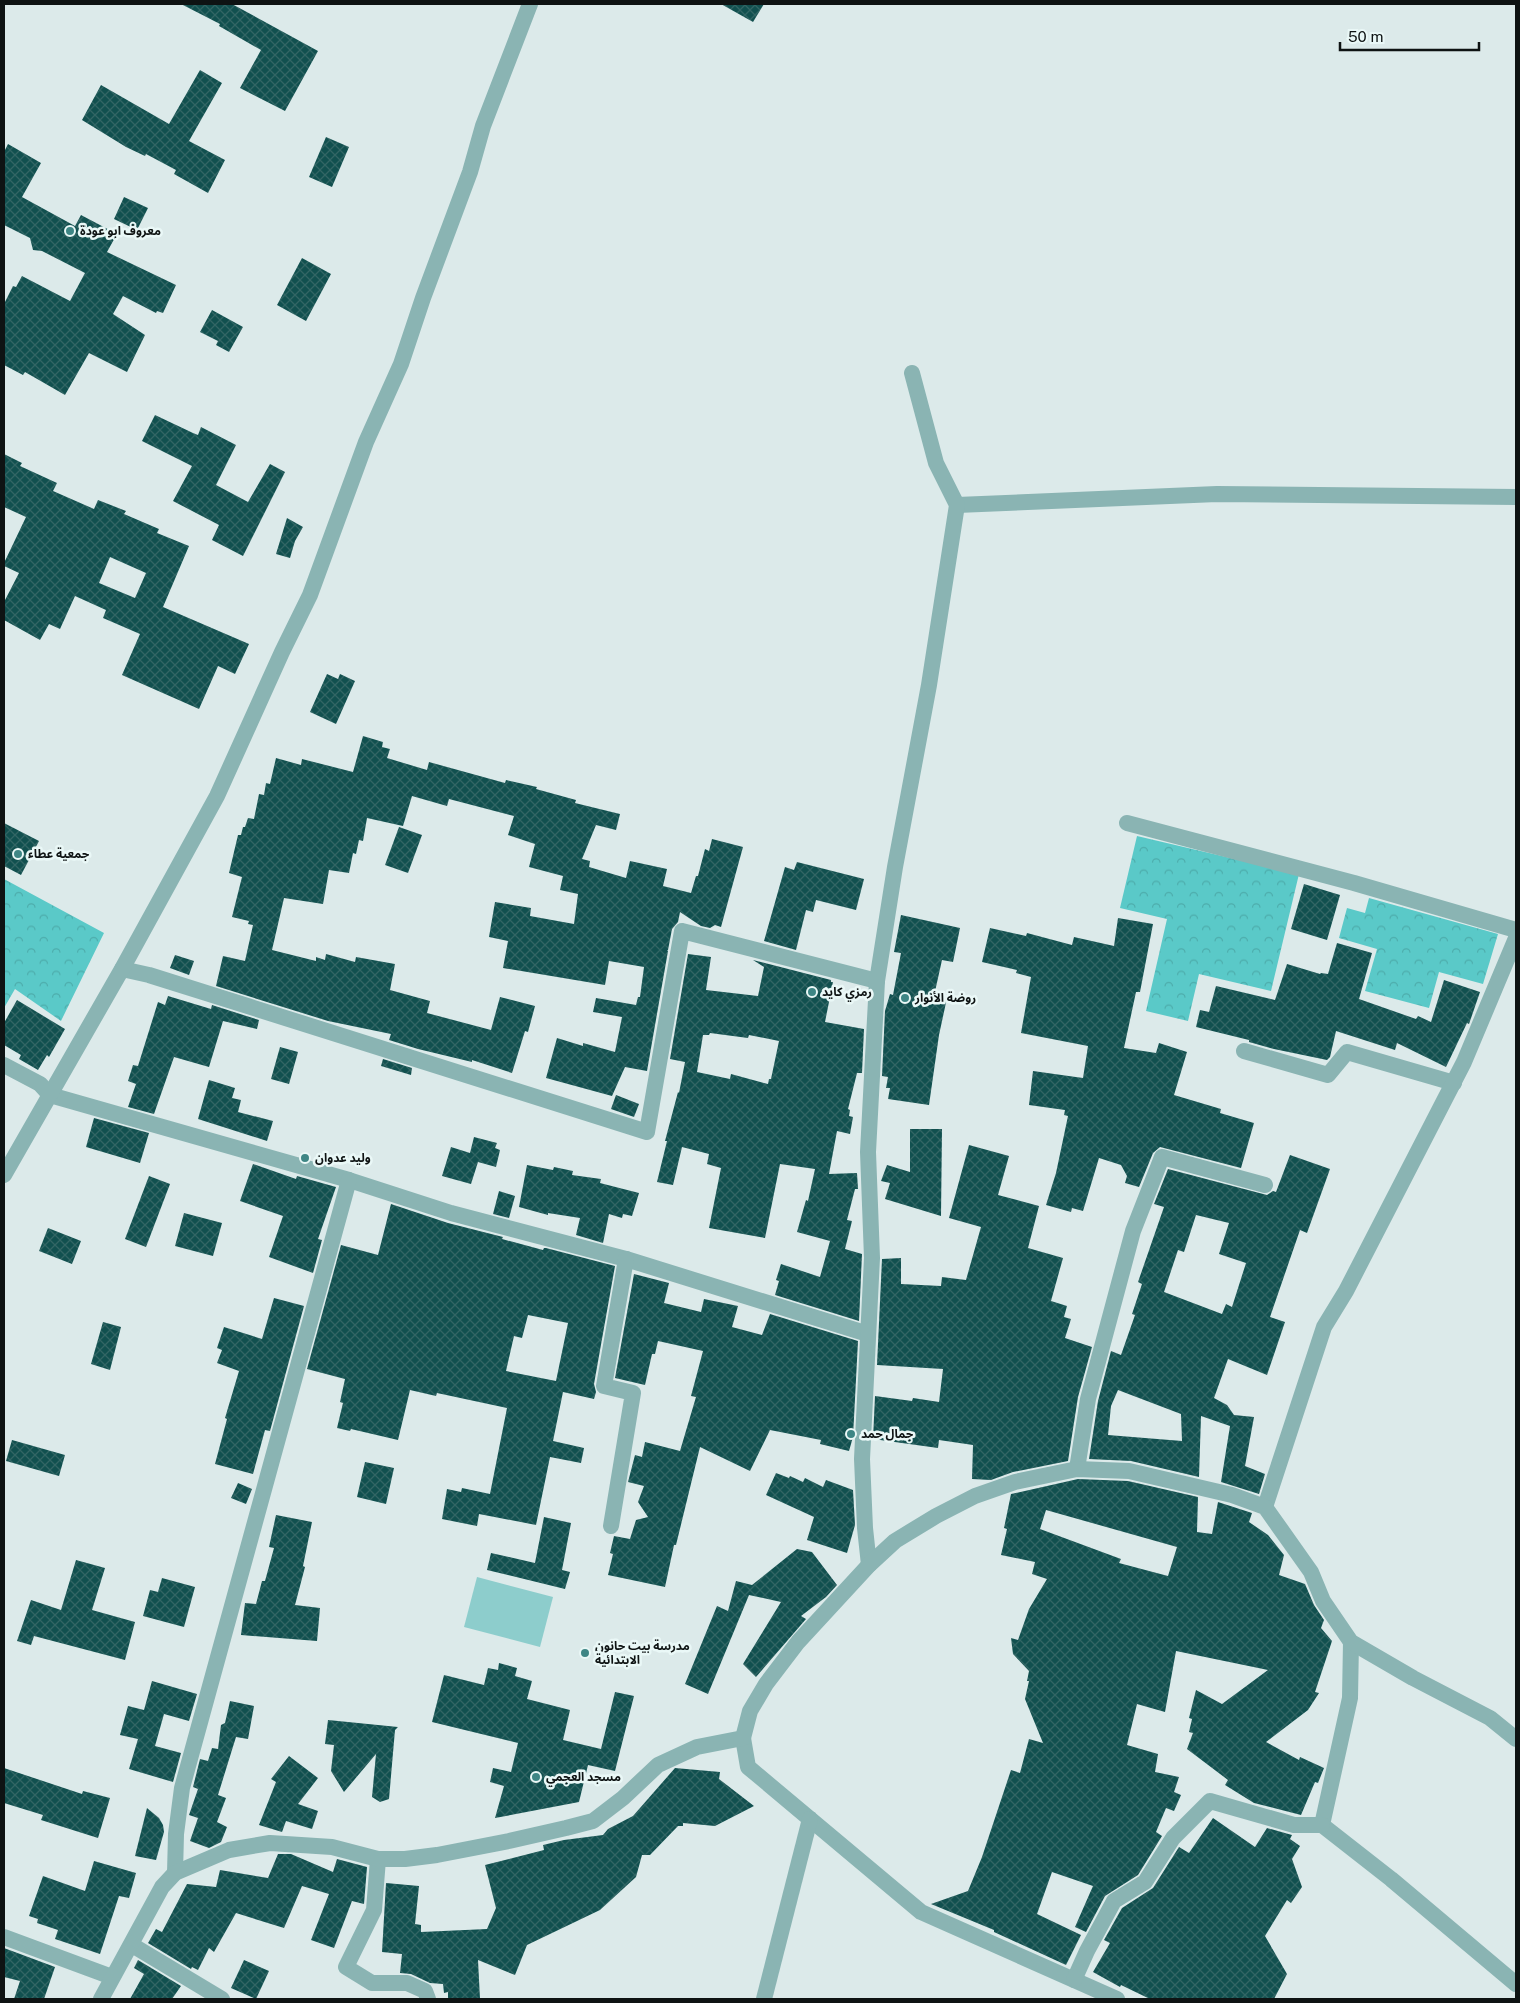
<svg xmlns="http://www.w3.org/2000/svg" width="1520" height="2003" viewBox="0 0 1520 2003" font-family="'Public Sans','Noto Sans Arabic',sans-serif">
  <style>
    .green { fill: #8dcdcc }
    .forest { fill: url(#forest-crowns) }
    .building { fill: url(#building-cross-hatch); fill-rule: evenodd }
    .lines { fill: none; stroke-linecap: round; stroke-linejoin: round }
    .minor { stroke: #8ab4b3; stroke-width: 16 }
    .poi-dot { fill: #3e8685; stroke: #eaf8f7; stroke-width: 2 }
    .labels { text-anchor: middle; stroke-width: 5; stroke-linejoin: round; paint-order: stroke }
    .poi-label { font-size: 12px; font-weight: bold; fill: #0e1313; stroke: #eaf8f7; text-anchor: start }
  </style>
  <defs>
    <pattern id="forest-crowns" width="20" height="18" patternUnits="userSpaceOnUse" patternTransform="scale(1.25)"><rect width="20" height="18" fill="#5ac9c8"/><path d="M2 6a3 3 0 1 1 6 0M12 15a3 3 0 1 1 6 0" fill="none" stroke="#4dacab"/></pattern>
    <pattern id="building-cross-hatch" width="8" height="8" patternUnits="userSpaceOnUse" patternTransform="scale(1.25)"><rect width="8" height="8" fill="#11504f"/><path d="M0 0l8 8M0 8l8-8" fill="none" stroke="#326564"/></pattern>
  </defs>
  <rect width="100%" height="100%" fill="#dceaea"/>
  <!-- green -->
  <polygon class="green" points="477,1577 553,1597 540,1647 464,1627"/>
  <!-- forest -->
  <g class="forest">
    <polygon points="1137,836 1299,874 1271,991 1199,974 1188,1021 1146,1011 1167,919 1120,908"/>
    <polygon points="4,879 104,933 61,1021 15,989 4,1008"/>
    <polygon points="1369,898 1498,934 1483,984 1439,972 1429,1008 1365,991 1377,949 1339,938 1347,908 1365,913"/>
  </g>
  <!-- building -->
  <g class="building">
    <polygon points="181,4 232,4 318,51 285,111 240,88 261,50 219,26 220,24"/>
    <polygon points="721,4 764,4 753,22"/>
    <polygon points="200,70 222,83 189,141 225,160 208,193 174,174 176,170 146,154 145,156 126,147 82,120 101,85 169,124"/>
    <polygon points="326,137 349,147 332,187 309,177"/>
    <polygon points="8,144 41,163 22,197 75,226 81,215 117,234 107,252 176,285 163,313 157,311 156,313 123,296 113,314 145,335 127,372 89,353 65,395 25,372 23,375 4,365 4,304 13,286 16,287 22,276 70,301 85,273 42,251 33,250 30,238 4,225 4,152"/>
    <polygon points="124,197 148,208 137,230 114,219"/>
    <polygon points="302,258 331,274 306,321 277,305"/>
    <polygon points="212,310 243,327 229,352 216,345 218,341 200,332"/>
    <polygon points="155,415 193,433 198,435 201,427 236,445 216,485 248,502 270,464 285,472 243,556 212,540 219,525 173,501 192,466 142,441"/>
    <path d="M4 454 22 463 20 466 57 483 53 491 94 509 98 500 126 511 124 514 159 529 157 533 189 546 163 607 249 644 235 674 218 666 199 709 122 675 140 634 103 618 106 610 75 596 60 629 49 624 40 640 4 620V602L19 573 4 566V563L26 517 4 507ZM110 557 146 573 135 598 99 583Z"/>
    <polygon points="287,518 303,527 295,541 290,558 276,554"/>
    <polygon points="327,674 338,679 340,674 355,681 336,724 310,712"/>
    <polygon points="363,736 383,742 382,747 390,749 387,758 427,770 429,762 505,783 506,780 537,787 536,789 576,800 575,803 620,814 616,830 596,825 582,859 590,861 589,867 626,878 630,861 667,869 663,886 691,893 696,876 698,876 705,849 709,851 712,839 743,847 721,927 715,925 710,928 701,926 680,912 678,922 672,929 668,950 667,951 668,951 647,1071 625,1067 612,1096 546,1078 557,1038 583,1046 583,1043 615,1052 622,1017 593,1012 596,998 636,1005 638,997 640,997 644,967 609,961 605,985 503,968 508,941 489,937 495,902 531,908 530,916 574,924 578,894 560,890 563,876 529,867 535,844 508,835 514,816 449,799 447,806 412,796 403,826 367,818 363,841 359,840 356,854 353,853 349,873 329,870 323,904 284,898 272,950 316,961 316,957 325,960 326,954 355,962 356,957 395,964 390,990 430,1001 427,1013 491,1030 500,997 535,1006 528,1032 525,1031 512,1073 472,1060 472,1062 418,1049 389,1040 391,1034 328,1021 216,986 223,956 245,961 253,925 248,924 249,921 232,917 242,877 229,873 238,835 241,835 243,827 245,827 248,818 254,819 259,794 264,795 266,783 270,784 276,758 301,765 302,759 353,772"/>
    <polygon points="4,823 39,841 21,875 4,866"/>
    <polygon points="399,827 422,835 408,873 385,865"/>
    <polygon points="797,862 864,879 856,910 816,900 813,912 806,910 796,950 764,941 785,867 794,870"/>
    <polygon points="1304,884 1340,895 1327,940 1291,929"/>
    <polygon points="901,915 960,928 953,962 942,960 934,996 947,998 939,1035 929,1105 888,1099 890,1088 886,1088 888,1077 882,1076 885,1011 890,994 893,995 901,953 894,952"/>
    <polygon points="1118,918 1153,924 1140,992 1136,992 1124,1048 1156,1053 1159,1043 1187,1052 1174,1095 1221,1109 1220,1113 1254,1123 1241,1168 1160,1147 1153,1153 1139,1187 1125,1183 1127,1176 1121,1165 1099,1158 1083,1211 1072,1208 1071,1212 1046,1205 1056,1173 1068,1116 1064,1115 1065,1110 1029,1105 1033,1071 1083,1078 1088,1046 1021,1033 1031,977 1016,973 1017,970 982,962 990,928 1026,936 1027,933 1072,945 1074,937 1114,946"/>
    <polygon points="1337,943 1372,953 1359,999 1416,1019 1418,1016 1431,1022 1444,980 1480,992 1469,1024 1467,1023 1446,1067 1397,1043 1395,1050 1336,1031 1330,1057 1327,1060 1274,1049 1249,1042 1249,1040 1196,1027 1200,1010 1209,1012 1216,986 1275,1000 1287,964 1320,974 1321,973 1328,974"/>
    <path d="M688 954 711 957 706 990 758 996 764 967 753 960 831 980V982H833L825 1022 864 1029 862 1073H857L848 1109 850 1110 849 1116 853 1117 850 1134 837 1131 829 1174 857 1173 858 1189H855L847 1220 852 1221 845 1249 862 1254 859 1321 775 1295 779 1281 776 1280 781 1264 820 1277 830 1241 797 1232 806 1200 808 1201 815 1169 780 1164 765 1238 709 1228 721 1168 707 1164 709 1154 682 1147 673 1185 657 1182 667 1141H665L678 1092 679 1093 685 1062 670 1059ZM710 1033 748 1038 749 1035 779 1041 771 1079H769L768 1084 731 1074 730 1079 697 1072 703 1035H709Z"/>
    <polygon points="175,955 194,961 189,975 170,968"/>
    <polygon points="168,996 211,1009 212,1005 259,1020 257,1029 223,1021 209,1067 174,1057 154,1114 128,1107 136,1084 128,1081 133,1065 138,1066 158,1002 165,1005"/>
    <polygon points="17,1000 65,1029 49,1057 47,1055 38,1070 19,1059 21,1055 4,1045 4,1023"/>
    <polygon points="280,1047 298,1052 289,1084 271,1079"/>
    <polygon points="383,1059 412,1068 411,1075 381,1066"/>
    <polygon points="209,1080 235,1088 232,1098 241,1100 238,1112 273,1121 267,1141 198,1119"/>
    <polygon points="616,1095 639,1104 634,1117 611,1109"/>
    <polygon points="94,1118 149,1133 140,1163 86,1147"/>
    <polygon points="910,1129 942,1129 941,1216 885,1199 890,1183 881,1181 887,1165 910,1172"/>
    <polygon points="474,1137 497,1143 495,1148 500,1150 496,1167 478,1162 471,1184 442,1176 451,1147 470,1153"/>
    <polygon points="969,1145 1009,1156 998,1195 1039,1206 1028,1248 1063,1258 1051,1301 1067,1306 1064,1317 1071,1319 1065,1338 1092,1347 1078,1397 1068,1461 1013,1472 991,1480 972,1479 973,1445 939,1440 938,1448 873,1439 875,1396 912,1401 913,1398 939,1402 943,1369 877,1365 882,1259 901,1258 901,1284 941,1286 942,1277 966,1280 981,1227 949,1218"/>
    <path d="M1290 1155 1330 1169 1307 1233 1300 1230 1270 1317 1285 1322 1267 1375 1228 1359 1214 1398 1227 1405 1234 1415 1254 1417 1245 1466 1265 1474 1259 1494 1221 1482 1230 1426 1201 1416 1199 1477 1131 1461 1089 1459 1098 1401 1111 1351 1121 1355 1135 1315 1132 1314 1142 1284 1138 1282 1164 1207 1154 1204 1168 1169 1267 1195 1273 1191 1276 1192ZM1196 1215 1229 1223 1219 1254 1246 1263 1232 1307 1226 1304 1222 1314 1164 1292 1178 1250 1184 1252ZM1118 1390 1181 1414 1182 1441 1108 1435 1111 1406Z"/>
    <polygon points="253,1164 296,1179 297,1176 336,1187 318,1239 322,1240 313,1273 269,1257 283,1216 240,1201"/>
    <polygon points="527,1165 553,1170 554,1167 573,1171 572,1175 601,1179 600,1183 639,1193 632,1216 623,1214 622,1218 609,1214 603,1243 576,1235 580,1218 548,1213 548,1215 519,1207"/>
    <polygon points="149,1176 170,1184 146,1247 125,1239"/>
    <polygon points="499,1191 515,1196 509,1218 493,1214"/>
    <path d="M391 1204 448 1223 503 1237 502 1239 543 1250 544 1248H546L615 1266 594 1384 596 1392 594 1399 563 1392 553 1441 584 1448 581 1463 550 1457 536 1525 479 1514 477 1526 442 1519 447 1489 461 1492 462 1488 490 1494 507 1408 437 1393 436 1396 410 1390 398 1440 351 1429 350 1431 337 1428 343 1403 340 1402 345 1379 307 1369 341 1245 378 1255ZM528 1315 568 1323 556 1381 506 1371 514 1336 522 1338Z"/>
    <polygon points="184,1213 222,1223 213,1256 175,1246"/>
    <polygon points="48,1228 81,1241 72,1264 39,1251"/>
    <polygon points="634,1274 669,1283 664,1303 701,1312 704,1299 738,1306 732,1327 762,1335 770,1314 858,1341 853,1437 849,1451 820,1444 821,1440 770,1430 750,1471 700,1447 676,1545 674,1545 665,1587 608,1575 613,1554 610,1553 614,1536 630,1539 636,1520 648,1517 638,1502 644,1486 628,1482 635,1455 642,1457 645,1442 680,1451 696,1397 691,1396 703,1351 658,1341 655,1354 652,1354 645,1385 615,1378"/>
    <polygon points="274,1298 304,1306 270,1431 265,1430 253,1474 215,1464 227,1419 225,1418 239,1371 217,1363 222,1350 217,1348 224,1327 262,1339"/>
    <polygon points="103,1322 121,1327 110,1370 91,1364"/>
    <polygon points="12,1440 65,1455 59,1476 6,1461"/>
    <polygon points="365,1462 394,1468 386,1504 357,1497"/>
    <polygon points="776,1473 789,1478 790,1476 803,1482 805,1478 823,1487 826,1480 853,1490 855,1525 847,1553 807,1540 814,1517 766,1495"/>
    <path d="M1078 1479 1128 1481 1198 1497 1197 1532 1212 1534 1218 1502 1252 1513 1249 1522 1268 1535 1284 1555 1279 1575 1305 1584 1314 1605 1324 1620 1321 1628 1332 1641 1315 1692 1319 1693 1308 1710 1266 1742 1299 1760 1300 1757 1324 1768 1318 1783 1315 1782 1301 1815 1254 1803 1225 1785 1228 1780 1187 1749 1193 1733 1189 1732 1192 1719 1189 1718 1196 1690 1222 1704 1268 1670 1176 1651 1165 1712 1137 1704 1127 1745 1158 1754 1155 1772 1179 1777 1174 1792 1181 1795 1174 1811 1166 1808 1156 1832 1162 1836 1138 1875 1105 1896 1086 1932 1075 1927 1093 1886 1052 1872 1037 1914 1081 1935 1066 1965 994 1932V1930L931 1904 968 1891 982 1857 1011 1770 1020 1773 1029 1739 1043 1743 1025 1699 1029 1681H1027L1029 1671 1013 1654 1011 1638 1018 1640 1029 1609 1047 1579 1032 1574 1035 1562 1001 1555 1007 1529 1004 1528 1011 1494ZM1046 1510 1177 1547 1168 1576 1119 1563 1121 1559 1040 1529Z"/>
    <polygon points="238,1483 252,1489 246,1504 231,1498"/>
    <polygon points="276,1515 312,1522 303,1566 305,1567 295,1605 320,1608 317,1641 241,1635 245,1603 256,1604 262,1581 265,1581 274,1548 269,1547"/>
    <polygon points="544,1517 571,1523 562,1570 570,1572 565,1589 487,1570 491,1553 535,1563"/>
    <polygon points="797,1549 812,1552 837,1585 826,1597 801,1616 806,1619 756,1677 743,1664 781,1602 749,1595 708,1694 685,1684 717,1606 728,1611 736,1581 752,1585"/>
    <polygon points="76,1560 105,1568 92,1610 135,1622 125,1660 34,1636 31,1645 17,1641 31,1600 61,1610"/>
    <polygon points="162,1578 195,1587 184,1627 143,1616 150,1590 158,1592"/>
    <polygon points="499,1663 517,1668 515,1676 532,1681 527,1699 570,1710 563,1740 601,1749 615,1692 634,1696 615,1771 588,1765 579,1802 495,1818 504,1786 490,1782 493,1768 511,1772 518,1743 432,1722 444,1675 484,1685 488,1668 498,1670"/>
    <polygon points="152,1681 197,1694 189,1721 164,1714 155,1746 181,1753 173,1782 129,1769 138,1739 120,1735 128,1706 144,1710"/>
    <polygon points="230,1701 254,1706 248,1739 236,1737 218,1795 226,1798 217,1822 227,1827 221,1842 209,1848 190,1841 198,1818 189,1815 198,1789 193,1787 200,1759 208,1761 212,1748 218,1749 221,1725 225,1723"/>
    <polygon points="328,1720 398,1727 395,1730 389,1799 380,1802 372,1797 376,1754 344,1792 331,1771 334,1745 325,1744"/>
    <polygon points="289,1756 318,1778 298,1804 318,1811 312,1829 286,1821 282,1832 259,1825 276,1782 271,1779"/>
    <polygon points="4,1768 82,1794 83,1791 110,1798 98,1838 41,1820 43,1815 4,1803"/>
    <polygon points="675,1768 720,1772 719,1779 754,1806 715,1826 683,1823 683,1826 678,1826 650,1855 642,1855 636,1877 600,1910 527,1945 515,1975 478,1960 480,1999 448,1998 448,1992 444,1993 443,1984 430,1983 411,1974 400,1973 402,1954 382,1952 386,1883 419,1886 415,1924 421,1925 421,1932 487,1929 496,1908 485,1865 544,1850 543,1845 564,1840 603,1835 608,1829 633,1816"/>
    <polygon points="147,1808 159,1818 163,1825 164,1832 156,1860 135,1856"/>
    <polygon points="1213,1818 1255,1847 1267,1828 1292,1835 1290,1839 1300,1846 1292,1859 1302,1887 1291,1903 1287,1900 1265,1936 1287,1974 1274,1999 1150,1999 1121,1985 1120,1987 1093,1972 1110,1943 1104,1940 1122,1908 1153,1888 1179,1847 1189,1853"/>
    <polygon points="278,1854 291,1854 333,1872 337,1859 367,1867 364,1904 352,1901 334,1948 311,1940 329,1894 302,1886 284,1928 236,1913 214,1952 209,1948 198,1970 192,1967 191,1969 148,1943 156,1929 162,1932 187,1884 216,1887 220,1870 268,1878"/>
    <polygon points="94,1861 136,1873 129,1898 119,1896 100,1954 55,1939 58,1930 37,1923 38,1919 29,1916 43,1876 85,1891"/>
    <polygon points="4,1948 55,1967 44,1999 14,1999 20,1981 4,1977"/>
    <polygon points="138,1960 181,1986 172,1999 130,1999 144,1974 134,1968"/>
    <polygon points="244,1960 269,1971 256,1999 231,1988"/>
  </g>
  <g class="lines">
    <!-- minor -->
    <g class="minor">
      <polyline points="957,505 1217,494 1516,497"/>
      <polyline points="1127,823 1354,883 1516,930"/>
      <polyline points="122,969 149,975 647,1132 682,931 877,981"/>
      <polyline points="1244,1051 1328,1075 1347,1052 1454,1083"/>
      <polyline points="4,1065 40,1084 50,1095 349,1180 451,1213 626,1259 868,1334"/>
      <polyline points="4,1175 122,969 217,796 282,652 310,595 366,442 401,364 423,298 470,172 483,126 530,4"/>
      <polyline points="1077,1469 1088,1399 1133,1231 1162,1157 1265,1185"/>
      <polyline points="1265,1507 1324,1327 1346,1291 1464,1062 1516,938"/>
      <polyline points="611,1526 633,1393 604,1386 626,1259"/>
      <polyline points="869,1565 865,1528 862,1459 872,1258 868,1152 877,981 895,867 929,685 957,505 936,463 912,373"/>
      <polyline points="1351,1642 1350,1698 1322,1825 1391,1879 1516,1984"/>
      <polyline points="743,1738 748,1767 921,1912 1117,1999"/>
      <polyline points="378,1859 374,1910 346,1967 372,1983 407,1983 425,1991 428,1999"/>
      <polyline points="175,1873 176,1834 182,1788 349,1180"/>
      <polyline points="4,1937 112,1977"/>
      <polyline points="132,1945 222,1999"/>
      <polyline points="1074,1980 1087,1951 1114,1901 1145,1882 1173,1838 1210,1801 1294,1825 1322,1825"/>
      <polyline points="101,1999 162,1887 175,1873 229,1850 270,1843 332,1847 378,1859 405,1859 437,1855 509,1841 566,1828 593,1821 623,1798 658,1765 697,1747 743,1738 750,1711 766,1684 798,1642 869,1565 895,1541 936,1516 975,1496 1015,1482 1077,1469 1129,1471 1232,1495 1265,1507 1311,1572 1323,1601 1351,1642 1413,1678 1490,1718 1516,1739"/>
      <polyline points="764,1999 810,1819"/>
    </g>
  </g>
  <!-- markers -->
  <g class="poi-dot">
    <circle cx="70" cy="231" r="5"/>
    <circle cx="18" cy="854" r="5"/>
    <circle cx="812" cy="992" r="5"/>
    <circle cx="905" cy="998" r="5"/>
    <circle cx="305" cy="1158" r="5"/>
    <circle cx="851" cy="1434" r="5"/>
    <circle cx="585" cy="1653" r="5"/>
    <circle cx="536" cy="1777" r="5"/>
  </g>
  <g class="labels">
    <!-- poi labels -->
    <g class="poi-label">
      <text x="80" y="235">معروف ابو عودة</text>
      <text x="28" y="858">جمعية عطاء</text>
      <text x="822" y="996">رمزي كايد</text>
      <text x="915" y="1002">روضة الأنوار</text>
      <text x="315" y="1162">وليد عدوان</text>
      <text x="861" y="1438">جمال حمد</text>
      <text x="595" y="1650">مدرسة بيت حانون<tspan x="595" dy="14">الابتدائية</tspan></text>
      <text x="546" y="1781">مسجد العجمي</text>
    </g>
  </g>
  <!-- border -->
  <rect width="1520" height="2003" fill="none" stroke="#0e1313" stroke-width="10"/>
  <!-- scale -->
  <path d="M1340 42v8h139v-8" fill="none" stroke="#0e1313" stroke-width="2.5"/>
  <text x="1348" y="42" font-size="15" fill="#0e1313" stroke="#eaf8f7" stroke-width="4" paint-order="stroke">50 m</text>
</svg>
